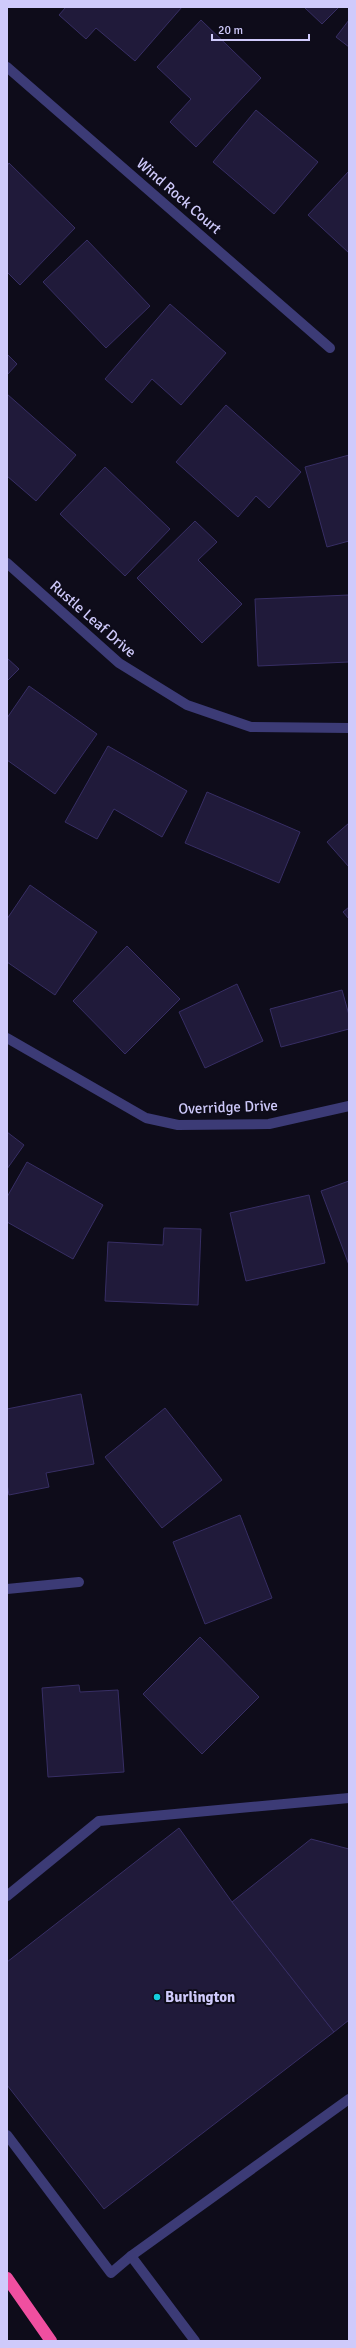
<svg xmlns="http://www.w3.org/2000/svg" width="356" height="2348" viewBox="0 0 356 2348" font-family="Signika,sans-serif">
  <style>
    .building { fill: #201a3a; stroke: #372e64 }
    .lines { fill: none; stroke-linecap: round; stroke-linejoin: round }
    .minor { stroke: #3c3b76; stroke-width: 10 }
    .highway { stroke: #f04fa0; stroke-width: 12 }
    .poi-dot { fill: #13cede; stroke: #0e0c1a; stroke-width: 1.5 }
    .labels { text-anchor: middle; stroke-width: 4; stroke-linejoin: round; paint-order: stroke }
    .street-label { font-size: 15px; fill: #cfcafb; stroke: #0e0c1a }
    .poi-label { font-size: 15px; font-weight: bold; fill: #cfcafb; stroke: #0e0c1a; text-anchor: start }
  </style>
  <rect width="100%" height="100%" fill="#0e0c1a"/>
  <!-- building -->
  <g class="building">
    <polygon points="66,7 182,7 135,61 96,28 86,39 59,15"/>
    <polygon points="304,7 339,7 322,24"/>
    <polygon points="201,20 261,78 196,147 170,122 191,99 157,67"/>
    <polygon points="349,20 349,47 336,37"/>
    <polygon points="256,110 318,162 274,214 213,162"/>
    <polygon points="9,163 75,228 20,285 7,272 7,166"/>
    <polygon points="349,171 349,253 308,215"/>
    <polygon points="87,240 150,306 106,348 43,282"/>
    <polygon points="170,304 226,353 181,405 152,379 132,403 105,379"/>
    <polygon points="7,354 17,364 7,375"/>
    <polygon points="7,394 76,455 36,501 7,476"/>
    <polygon points="226,405 301,472 269,508 256,496 238,517 176,462"/>
    <polygon points="349,455 349,541 327,547 305,467"/>
    <polygon points="105,467 170,529 125,576 60,514"/>
    <polygon points="195,521 217,542 198,560 242,604 202,643 137,578"/>
    <polygon points="349,595 349,662 258,666 255,599"/>
    <polygon points="7,658 19,669 7,681"/>
    <polygon points="29,686 97,734 55,794 7,760 7,718"/>
    <polygon points="108,746 187,791 162,837 114,809 97,839 65,822"/>
    <polygon points="207,792 300,832 279,883 185,843"/>
    <polygon points="349,823 349,867 327,842"/>
    <polygon points="30,885 97,932 55,995 7,962 7,919"/>
    <polygon points="349,907 349,919 343,912"/>
    <polygon points="127,946 180,999 125,1054 73,1001"/>
    <polygon points="237,984 263,1041 205,1068 179,1012"/>
    <polygon points="342,990 349,1015 349,1029 281,1047 270,1009"/>
    <polygon points="7,1132 24,1145 7,1169"/>
    <polygon points="27,1162 103,1205 73,1259 7,1222 7,1197"/>
    <polygon points="349,1181 349,1265 321,1191"/>
    <polygon points="309,1195 325,1263 246,1281 230,1213"/>
    <polygon points="164,1228 201,1229 198,1305 105,1301 108,1242 163,1245"/>
    <polygon points="81,1394 94,1464 46,1473 49,1487 9,1495 7,1484 7,1409"/>
    <polygon points="165,1408 222,1480 162,1528 105,1457"/>
    <polygon points="240,1515 272,1598 205,1624 173,1542"/>
    <polygon points="200,1637 259,1697 202,1754 143,1694"/>
    <polygon points="79,1685 80,1692 118,1690 124,1772 48,1777 42,1688"/>
    <polygon points="179,1828 232,1902 334,2032 104,2209 7,2085 7,1962"/>
    <polygon points="311,1839 349,1849 349,2020 334,2032 232,1902"/>
  </g>
  <g class="lines">
    <!-- minor -->
    <g class="minor">
      <polyline points="7,67 330,348"/>
      <polyline points="7,563 119,663 187,705 251,727 349,728"/>
      <polyline points="7,1038 146,1118 178,1125 269,1124 349,1106"/>
      <polyline points="7,1589 79,1582"/>
      <polyline points="7,1896 99,1821 349,1798"/>
      <polyline points="7,2135 111,2273 131,2256 195,2341"/>
      <polyline points="131,2256 349,2099"/>
    </g>
    <!-- highway -->
    <polyline class="highway" points="7,2278 51,2341"/>
  </g>
  <!-- markers -->
  <circle class="poi-dot" cx="157" cy="1997" r="4"/>
  <g class="labels">
    <!-- street labels -->
    <g class="street-label">
      <text transform="translate(179 196) rotate(41)" y="5">Wind Rock Court</text>
      <text transform="translate(93 619) rotate(41)" y="5">Rustle Leaf Drive</text>
      <text transform="translate(228 1107) rotate(-2)" y="5">Overridge Drive</text>
    </g>
    <!-- poi labels -->
    <g class="poi-label">
      <text x="165" y="2002">Burlington</text>
    </g>
  </g>
  <!-- border -->
  <rect width="356" height="2348" fill="none" stroke="#cfcafb" stroke-width="16"/>
  <!-- scale -->
  <path d="M212 34v6h97v-6" fill="none" stroke="#cfcafb" stroke-width="2"/>
  <text x="218" y="34" font-size="12" fill="#cfcafb" stroke="#0e0c1a" stroke-width="3" paint-order="stroke">20 m</text>
</svg>
